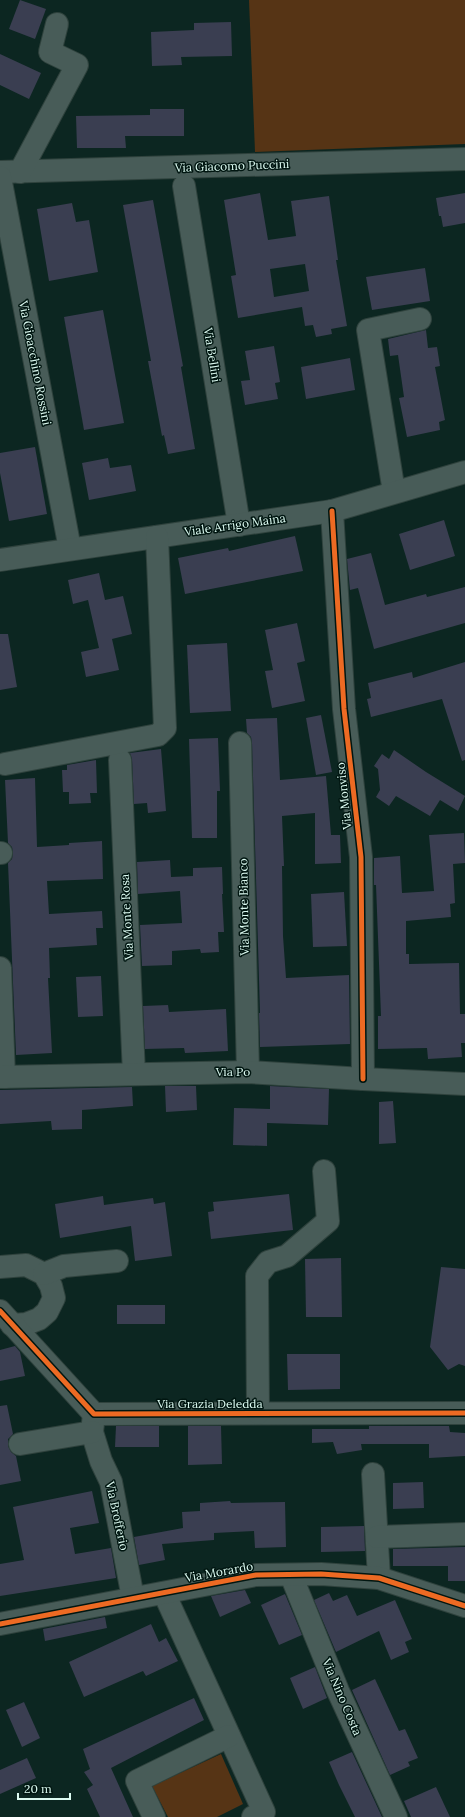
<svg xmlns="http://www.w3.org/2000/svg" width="465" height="1817" viewBox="0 0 465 1817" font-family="Lora,serif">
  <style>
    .green { fill: #563415 }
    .building { fill: #3a3e51; fill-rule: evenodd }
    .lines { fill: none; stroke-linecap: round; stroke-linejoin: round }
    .minor-casing { stroke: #2f423d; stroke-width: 24 }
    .minor { stroke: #485c58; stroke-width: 22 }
    .cycleway-casing { stroke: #011611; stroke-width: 8 }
    .cycleway { stroke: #ed6a23; stroke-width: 5 }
    .labels { text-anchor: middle; stroke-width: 3; stroke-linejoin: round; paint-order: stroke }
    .street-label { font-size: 12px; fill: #dcfaf1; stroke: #011611 }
  </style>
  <rect width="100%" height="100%" fill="#0c2621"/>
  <!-- green -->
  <g class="green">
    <polygon points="249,0 465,0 465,144 255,152"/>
    <polygon points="221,1754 243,1804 217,1817 168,1817 152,1786"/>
  </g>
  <!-- building -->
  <g class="building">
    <polygon points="20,0 46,9 35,39 9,29"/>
    <polygon points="231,22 232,56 181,57 182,65 152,66 151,32 194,30 194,23"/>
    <polygon points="0,54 41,73 29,99 0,85"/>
    <polygon points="150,109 184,109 184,136 125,136 126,148 77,148 76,116 150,115"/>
    <path d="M260 193 268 240 296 236 291 201 329 196 338 260H336L347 326 331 329 332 334 316 337 313 325 305 326 302 307 238 318 231 276 236 275 224 200ZM305 264 309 291 274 297 270 269Z"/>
    <polygon points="465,193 465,223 443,227 441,216 439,216 436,198"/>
    <polygon points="153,200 183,366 181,367 195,449 168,454 164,435 162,436 148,361 151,361 123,205"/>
    <polygon points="72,203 76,222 89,220 98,272 49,281 37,209"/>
    <polygon points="425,268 430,301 372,310 366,277"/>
    <polygon points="103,310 124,423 84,430 64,317"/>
    <polygon points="426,330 428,348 437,347 440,366 435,367 445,420 439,422 440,430 407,437 399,398 404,397 398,355 390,356 388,339"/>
    <polygon points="274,346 280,382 275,383 278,399 245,405 241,381 250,380 245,351"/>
    <polygon points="350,358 355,390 306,399 301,367"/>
    <polygon points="35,447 47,514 9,521 0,473 0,453"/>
    <polygon points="108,458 110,468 131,465 136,491 89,500 82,463"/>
    <polygon points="444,520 455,556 410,570 399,534"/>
    <polygon points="295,536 303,571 185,594 178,558 228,548 229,551"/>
    <polygon points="371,553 385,605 426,594 427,597 465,587 465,623 374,649 358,588 350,590 347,559"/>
    <polygon points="99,573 105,600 123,596 132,634 112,639 119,670 86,677 81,652 99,648 88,600 73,604 68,580"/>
    <polygon points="297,623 305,661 297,663 305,701 272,708 265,671 273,670 265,630"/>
    <polygon points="0,634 8,634 17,687 0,690"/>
    <polygon points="227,643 231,711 190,713 187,645"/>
    <polygon points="465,662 465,760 462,761 442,699 371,717 367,699 371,698 368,683 412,672 413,678"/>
    <polygon points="321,715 332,772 316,775 306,718"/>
    <polygon points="277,718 280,780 326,776 331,835 340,835 341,863 315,864 315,813 282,816 284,866 282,866 283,936 286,978 349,975 350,1044 260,1047 259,1013 260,1013 252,743 251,737 247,733 246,719"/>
    <polygon points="218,738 220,791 217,791 217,838 192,838 189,739"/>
    <polygon points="161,749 166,811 148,813 147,803 134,804 132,759 130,753"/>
    <polygon points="394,750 426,772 465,796 458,811 440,800 430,816 396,796 389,806 376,797 380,790 378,769 374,766 382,754 389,759"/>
    <polygon points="96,760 97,793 90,793 91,803 69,804 69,792 63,792 62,770 67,770 67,765"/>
    <polygon points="35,778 37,847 69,845 69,843 102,841 103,879 47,881 49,914 102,911 103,928 96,928 97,945 49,948 50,978 48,978 52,1053 16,1055 8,863 12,859 13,853 12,847 8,843 5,780"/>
    <polygon points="464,833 465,863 453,864 455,903 450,904 451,917 406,921 406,954 409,954 409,964 459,963 460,1014 465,1014 465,1043 461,1043 462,1057 428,1059 427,1048 378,1049 378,1016 381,1016 376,885 374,885 374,858 400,856 402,893 434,891 429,835"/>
    <polygon points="170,860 171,877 193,876 193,868 222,867 223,894 222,894 224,932 218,932 219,952 201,953 200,949 172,951 172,965 142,966 140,925 182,923 180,891 138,894 137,862"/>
    <polygon points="344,892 347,946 313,947 311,894"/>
    <polygon points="101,976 103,1016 78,1017 76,977"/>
    <polygon points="168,1005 169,1012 226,1009 228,1051 185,1053 184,1048 145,1049 143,1006"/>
    <polygon points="165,1086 196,1086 197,1110 166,1112"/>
    <polygon points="270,1086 329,1089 328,1125 267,1123 267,1146 233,1145 234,1108 270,1109"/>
    <polygon points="132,1087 133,1106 82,1110 82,1129 52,1130 51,1121 0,1124 0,1090"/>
    <polygon points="393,1101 396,1143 379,1144 379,1102"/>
    <polygon points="289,1194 293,1230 211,1239 208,1212 214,1211 213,1202"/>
    <polygon points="103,1196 104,1205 153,1198 154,1204 165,1202 172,1256 135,1261 131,1226 60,1238 55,1204"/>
    <polygon points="341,1258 342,1317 306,1317 305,1259"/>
    <polygon points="441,1267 465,1269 465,1366 459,1364 448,1370 430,1347"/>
    <rect x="117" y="1305" width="48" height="19"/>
    <polygon points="15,1346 20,1352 25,1376 0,1381 0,1350"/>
    <polygon points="287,1354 340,1354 340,1389 288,1390"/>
    <polygon points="7,1405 13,1434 8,1439 8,1446 11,1452 16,1456 21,1481 0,1485 0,1406"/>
    <polygon points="116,1426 159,1426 159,1447 115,1447"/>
    <polygon points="188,1426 221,1426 222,1464 188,1465"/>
    <polygon points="369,1426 449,1426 450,1432 465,1433 465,1456 429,1458 429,1444 361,1444 362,1450 337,1454 333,1442 312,1443 312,1429 369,1429"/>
    <polygon points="423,1482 424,1508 393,1509 393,1483"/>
    <polygon points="92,1491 99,1523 70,1528 75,1554 111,1548 116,1578 0,1596 0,1564 24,1560 13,1507"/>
    <polygon points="230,1501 231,1503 285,1502 286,1547 255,1548 254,1531 214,1533 214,1540 162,1544 165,1560 139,1565 134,1537 183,1528 182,1512 200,1511 200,1503"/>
    <polygon points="364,1526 365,1551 321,1552 321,1527"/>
    <polygon points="465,1547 465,1581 448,1581 448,1566 393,1566 393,1549"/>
    <polygon points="245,1590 251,1603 220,1617 211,1596"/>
    <polygon points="329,1593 333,1601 347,1595 357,1616 395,1600 412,1639 405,1642 409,1652 391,1660 379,1631 336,1652 314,1600"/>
    <polygon points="285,1594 302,1635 279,1645 261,1605"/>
    <polygon points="105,1617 107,1628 45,1641 43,1629"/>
    <polygon points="151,1624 159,1642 166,1638 178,1661 146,1676 143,1671 84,1697 69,1662"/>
    <polygon points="315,1667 327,1698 303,1709 290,1678"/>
    <polygon points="375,1679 399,1731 405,1729 418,1758 408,1762 410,1766 390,1775 352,1690"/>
    <polygon points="194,1698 204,1720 111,1768 133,1817 100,1817 87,1789 93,1785 84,1772 90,1769 83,1749"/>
    <polygon points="24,1702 40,1738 22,1747 6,1710"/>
    <polygon points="352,1752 382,1817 355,1817 339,1785 329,1762"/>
    <polygon points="27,1758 36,1778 0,1794 0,1770"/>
    <polygon points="436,1787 450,1817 411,1817 404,1801"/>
  </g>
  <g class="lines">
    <defs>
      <g id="minor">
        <polyline points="0,172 465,159"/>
        <polyline points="20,172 77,65 50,52 57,24"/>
        <polyline points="0,177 70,549"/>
        <polyline points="184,186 239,525"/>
        <polyline points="394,492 368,330 420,319"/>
        <polyline points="332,511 344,709 361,857 363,1079"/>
        <polyline points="0,560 332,511 465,472"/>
        <polyline points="240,743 248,1072"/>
        <polyline points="120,760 134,1074"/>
        <polyline points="5,764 158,735 165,728 157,537"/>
        <polyline points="0,853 1,853"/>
        <polyline points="0,968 4,1077"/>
        <polyline points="0,1077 248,1072 363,1079 465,1084"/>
        <polyline points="0,1267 26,1265 44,1274 51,1286 54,1298 47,1312 39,1319 26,1324 12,1325"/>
        <polyline points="44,1274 64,1266 117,1261"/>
        <polyline points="0,1311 94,1414 465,1413"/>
        <polyline points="258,1413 257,1276 268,1262 287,1256 328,1221 324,1171"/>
        <polyline points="94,1414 92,1432 101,1461 111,1482 133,1598"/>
        <polyline points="20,1444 92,1432"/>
        <polyline points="373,1474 379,1578"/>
        <polyline points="377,1537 465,1534"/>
        <polyline points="291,1575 338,1691 396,1817"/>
        <polyline points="164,1593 264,1812 253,1817"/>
        <polyline points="0,1624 256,1575 321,1574 379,1578 465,1606"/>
        <polyline points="154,1817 137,1781 229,1736"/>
      </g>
    </defs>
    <!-- minor casing -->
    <use href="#minor" class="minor-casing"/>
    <!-- minor -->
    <use href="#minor" class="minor"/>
    <defs>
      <g id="cycleway">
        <polyline points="332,511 344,709 361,857 363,1079"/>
        <polyline points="0,1311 94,1414 465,1413"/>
        <polyline points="0,1624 256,1575 321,1574 379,1578 465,1606"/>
      </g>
    </defs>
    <!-- cycleway casing -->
    <use href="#cycleway" class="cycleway-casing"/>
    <!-- cycleway -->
    <use href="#cycleway" class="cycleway"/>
  </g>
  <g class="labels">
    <!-- street labels -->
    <g class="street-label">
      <text transform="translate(232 166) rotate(-2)" y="4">Via Giacomo Puccini</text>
      <text transform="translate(212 355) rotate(81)" y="4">Via Bellini</text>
      <text transform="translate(35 363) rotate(79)" y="4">Via Gioacchino Rossini</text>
      <text transform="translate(235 525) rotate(-8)" y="4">Viale Arrigo Maina</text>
      <text transform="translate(344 796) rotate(-96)" y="4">Via Monviso</text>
      <text transform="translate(244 907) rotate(-91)" y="4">Via Monte Bianco</text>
      <text transform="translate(127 917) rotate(-93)" y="4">Via Monte Rosa</text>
      <text x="233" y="1076">Via Po</text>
      <text x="210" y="1408">Via Grazia Deledda</text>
      <text transform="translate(117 1516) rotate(78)" y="4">Via Brofferio</text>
      <text transform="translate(219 1572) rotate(-10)" y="4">Via Morardo</text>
      <text transform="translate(342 1697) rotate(67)" y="4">Via Nino Costa</text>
    </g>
  </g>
  <!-- scale -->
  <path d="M18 1793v6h52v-6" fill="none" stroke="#dcfaf1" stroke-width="2"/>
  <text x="24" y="1793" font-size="12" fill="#dcfaf1" stroke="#011611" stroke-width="3" paint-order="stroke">20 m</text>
</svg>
